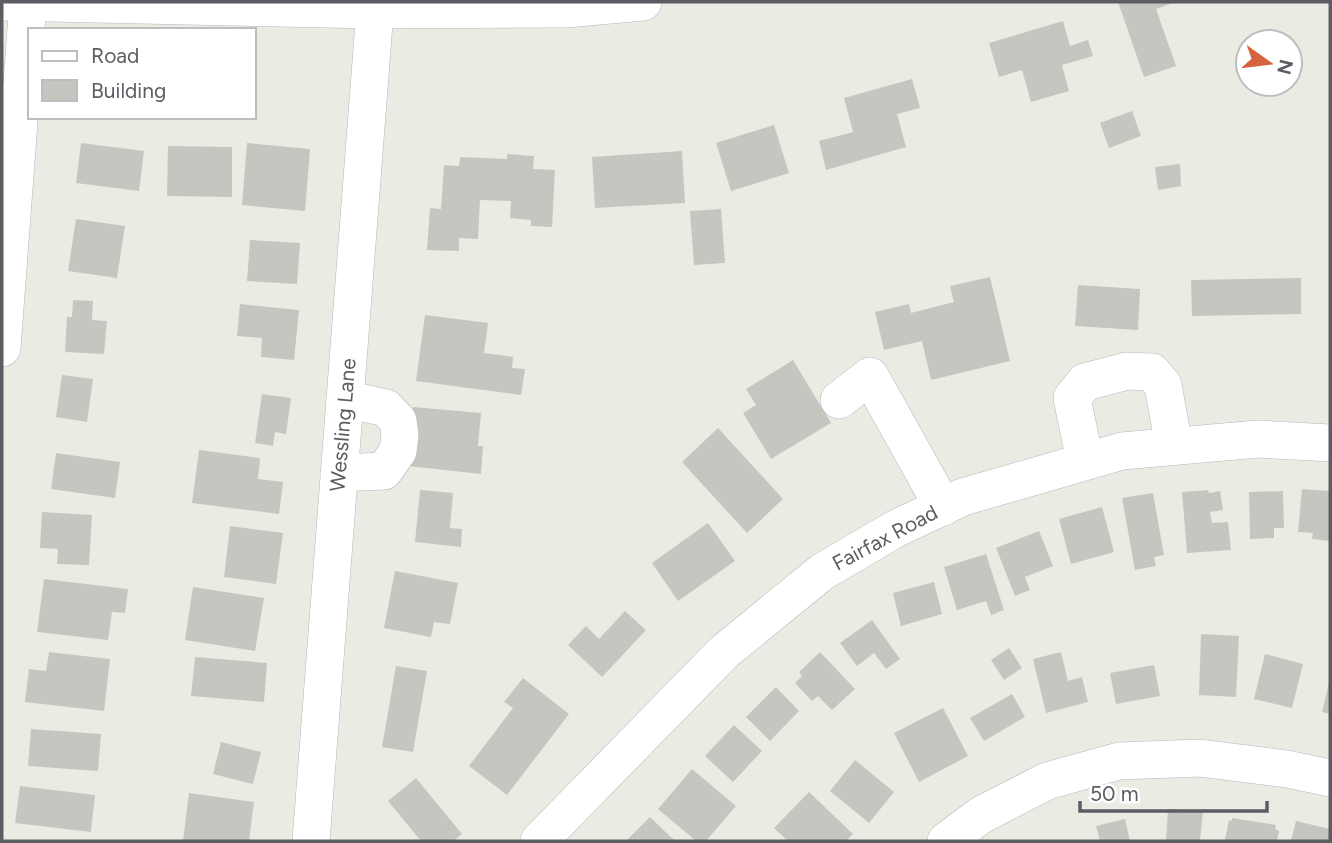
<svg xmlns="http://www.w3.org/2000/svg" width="1332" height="843" viewBox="0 0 1332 843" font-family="Figtree,sans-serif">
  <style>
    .building { fill: #c7c5c0 }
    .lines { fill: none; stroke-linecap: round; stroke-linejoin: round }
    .minor-casing { stroke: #b5b7bb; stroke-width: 38 }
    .minor { stroke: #fff; stroke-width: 37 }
    .labels { text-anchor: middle; stroke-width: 5; stroke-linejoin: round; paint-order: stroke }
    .street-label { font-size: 21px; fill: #5b5d62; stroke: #fff }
  </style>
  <rect width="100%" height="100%" fill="#ecebe3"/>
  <!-- building -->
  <g class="building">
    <polygon points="1118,2 1175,2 1156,9 1176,66 1144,77"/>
    <polygon points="1063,21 1070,46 1088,40 1093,56 1062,65 1069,91 1031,102 1022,70 999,77 989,43"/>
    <polygon points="912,79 920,108 897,114 906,147 826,170 819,141 853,132 844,98"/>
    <polygon points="1132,111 1141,136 1109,148 1100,123"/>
    <polygon points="774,125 789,173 731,191 716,143"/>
    <polygon points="81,143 144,151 139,191 76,183"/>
    <polygon points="247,143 310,149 305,211 242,205"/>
    <polygon points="168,146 232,147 232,197 167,196"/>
    <polygon points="682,151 685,203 595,208 592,157"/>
    <polygon points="507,154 534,156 533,169 555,170 552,227 531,226 531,220 510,218 511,201 480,200 478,239 459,238 459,251 427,250 430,208 441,209 444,165 459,166 460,157 507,159"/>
    <polygon points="1180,164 1181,186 1158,190 1155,167"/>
    <polygon points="721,209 725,263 694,265 690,211"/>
    <polygon points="76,219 125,226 117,278 68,271"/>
    <polygon points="250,240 300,243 297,284 247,281"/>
    <polygon points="990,277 1010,361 931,380 922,341 884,350 875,312 909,304 911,313 954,302 950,286"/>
    <polygon points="1301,278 1301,314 1192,316 1191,280"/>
    <polygon points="1078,285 1140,289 1138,330 1075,326"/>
    <polygon points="73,300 93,301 92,320 107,321 104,354 65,352 67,317 72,317"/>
    <polygon points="240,304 299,310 294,360 261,357 262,338 237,336"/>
    <polygon points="425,315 488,323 484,353 513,357 512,368 525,369 521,395 416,381"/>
    <polygon points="793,360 831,423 771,459 743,413 756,405 746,389"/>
    <polygon points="62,375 93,379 87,422 56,417"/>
    <polygon points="262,394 291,398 286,434 275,432 273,446 255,443"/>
    <polygon points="413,407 481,413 478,446 483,446 481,474 408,466"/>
    <polygon points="718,428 783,499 747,533 682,462"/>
    <polygon points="199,450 260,458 258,479 283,482 279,514 192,503"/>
    <polygon points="56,453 120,462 115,498 51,489"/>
    <polygon points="1302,489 1330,491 1330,541 1312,539 1313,533 1298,532"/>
    <polygon points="420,490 453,493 450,528 462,529 461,547 415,542"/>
    <polygon points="1208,490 1209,493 1220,491 1223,510 1210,512 1212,523 1228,522 1231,550 1187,553 1182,492"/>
    <polygon points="1283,491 1284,528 1274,528 1274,538 1250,539 1249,492"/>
    <polygon points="1153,493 1164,555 1154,557 1156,566 1135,570 1122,498"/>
    <polygon points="1102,507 1114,552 1071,564 1059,519"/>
    <polygon points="42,512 92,515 89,565 57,564 58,549 40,548"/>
    <polygon points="708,523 735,561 678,601 652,563"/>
    <polygon points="230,526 283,533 276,584 224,577"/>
    <polygon points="1039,531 1053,566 1025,577 1030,590 1015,596 996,548"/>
    <polygon points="986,554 1004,610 991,615 986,601 957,610 944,567"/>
    <polygon points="395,571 458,583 450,624 434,622 431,637 384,628"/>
    <polygon points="44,579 128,589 125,613 112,612 108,640 37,632"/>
    <polygon points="934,582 942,614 901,626 893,593"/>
    <polygon points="193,587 264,598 255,651 185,640"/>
    <polygon points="625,611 646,630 602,677 568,645 586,626 599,639"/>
    <polygon points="872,620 900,659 886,669 874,653 857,666 840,643"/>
    <polygon points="1201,634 1239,636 1236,697 1199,695"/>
    <polygon points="1009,648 1022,668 1004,680 991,660"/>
    <polygon points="49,652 110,659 104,711 25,702 29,669 46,671"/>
    <polygon points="820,652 855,689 832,710 818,696 812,701 795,683 802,676 799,672"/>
    <polygon points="1061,652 1068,681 1082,677 1088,702 1046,713 1033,659"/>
    <polygon points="1265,654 1303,664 1292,708 1254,699"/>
    <polygon points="195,657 267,663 264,702 191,696"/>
    <polygon points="1154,665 1160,696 1116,704 1110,673"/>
    <polygon points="396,666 427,671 413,752 382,747"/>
    <polygon points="523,678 569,714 507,795 469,766 513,708 504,702"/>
    <polygon points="1329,683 1330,683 1330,714 1322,712"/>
    <polygon points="776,687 799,711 770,741 746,717"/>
    <polygon points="1012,694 1025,717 984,741 970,718"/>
    <polygon points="943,708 968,756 919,782 894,733"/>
    <polygon points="734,725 762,751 733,782 705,756"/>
    <polygon points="31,729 101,734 98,771 28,766"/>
    <polygon points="221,742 261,752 253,784 213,774"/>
    <polygon points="855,760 894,792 869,823 830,791"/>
    <polygon points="692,769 736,806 706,841 696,841 658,809"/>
    <polygon points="416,778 462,834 453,841 421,841 388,801"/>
    <polygon points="20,786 95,795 91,832 15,823"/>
    <polygon points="809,792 853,834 846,841 788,841 774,828"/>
    <polygon points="189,793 254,802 249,841 183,841"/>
    <polygon points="1168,809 1203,811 1200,841 1166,841"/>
    <polygon points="650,817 675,841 626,841"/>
    <polygon points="1232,818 1276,825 1275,829 1279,831 1277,841 1225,840 1229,820 1232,821"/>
    <polygon points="1125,819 1130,841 1100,841 1096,826"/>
    <polygon points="1296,821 1330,829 1330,841 1291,841"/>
  </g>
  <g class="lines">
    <defs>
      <g id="minor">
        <polyline points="2,2 375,10 566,9 643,2"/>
        <polyline points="2,348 28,2"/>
        <polyline points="839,400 870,376 943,507"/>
        <polyline points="1085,461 1072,398 1085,382 1127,371 1152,372 1163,385 1174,446"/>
        <polyline points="339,473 384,471 398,451 400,435 398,421 386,408 345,399"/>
        <polyline points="311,841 375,10"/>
        <polyline points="539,841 724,652 822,572 895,529 963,497 1122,451 1258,439 1330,443"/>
        <polyline points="946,841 981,815 1047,781 1119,761 1200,758 1287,769 1330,778"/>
      </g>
    </defs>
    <!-- minor casing -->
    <use href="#minor" class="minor-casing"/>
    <!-- minor -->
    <use href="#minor" class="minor"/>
  </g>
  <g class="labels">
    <!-- street labels -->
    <g class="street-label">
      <text transform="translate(343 425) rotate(-85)" y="7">Wessling Lane</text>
      <text transform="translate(885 538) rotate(-28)" y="7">Fairfax Road</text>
    </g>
  </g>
  <!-- border -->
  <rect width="1332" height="843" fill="none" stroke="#5b5d62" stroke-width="7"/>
  <!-- legend -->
  <rect x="28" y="28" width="228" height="91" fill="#ffffff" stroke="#bdbec0" stroke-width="2"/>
  <rect x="42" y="51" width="35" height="10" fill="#ffffff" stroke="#bdbec0" stroke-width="2"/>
  <text x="91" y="63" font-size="21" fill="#5b5d62">Road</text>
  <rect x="42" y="80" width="35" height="21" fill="#c7c5c0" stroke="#bdbec0" stroke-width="2"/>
  <text x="91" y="98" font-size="21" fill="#5b5d62">Building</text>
  <!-- north arrow -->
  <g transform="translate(1269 63) rotate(104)"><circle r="33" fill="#ffffff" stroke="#bdbec0" stroke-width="2"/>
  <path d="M0-5L12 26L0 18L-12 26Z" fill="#d5633f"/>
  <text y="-10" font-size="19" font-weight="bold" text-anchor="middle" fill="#5b5d62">N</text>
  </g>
  <!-- scale -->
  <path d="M1080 801v10h187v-10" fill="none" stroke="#5b5d62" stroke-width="3.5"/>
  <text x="1090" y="801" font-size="21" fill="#5b5d62" stroke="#ffffff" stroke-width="5" paint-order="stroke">50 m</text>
</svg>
